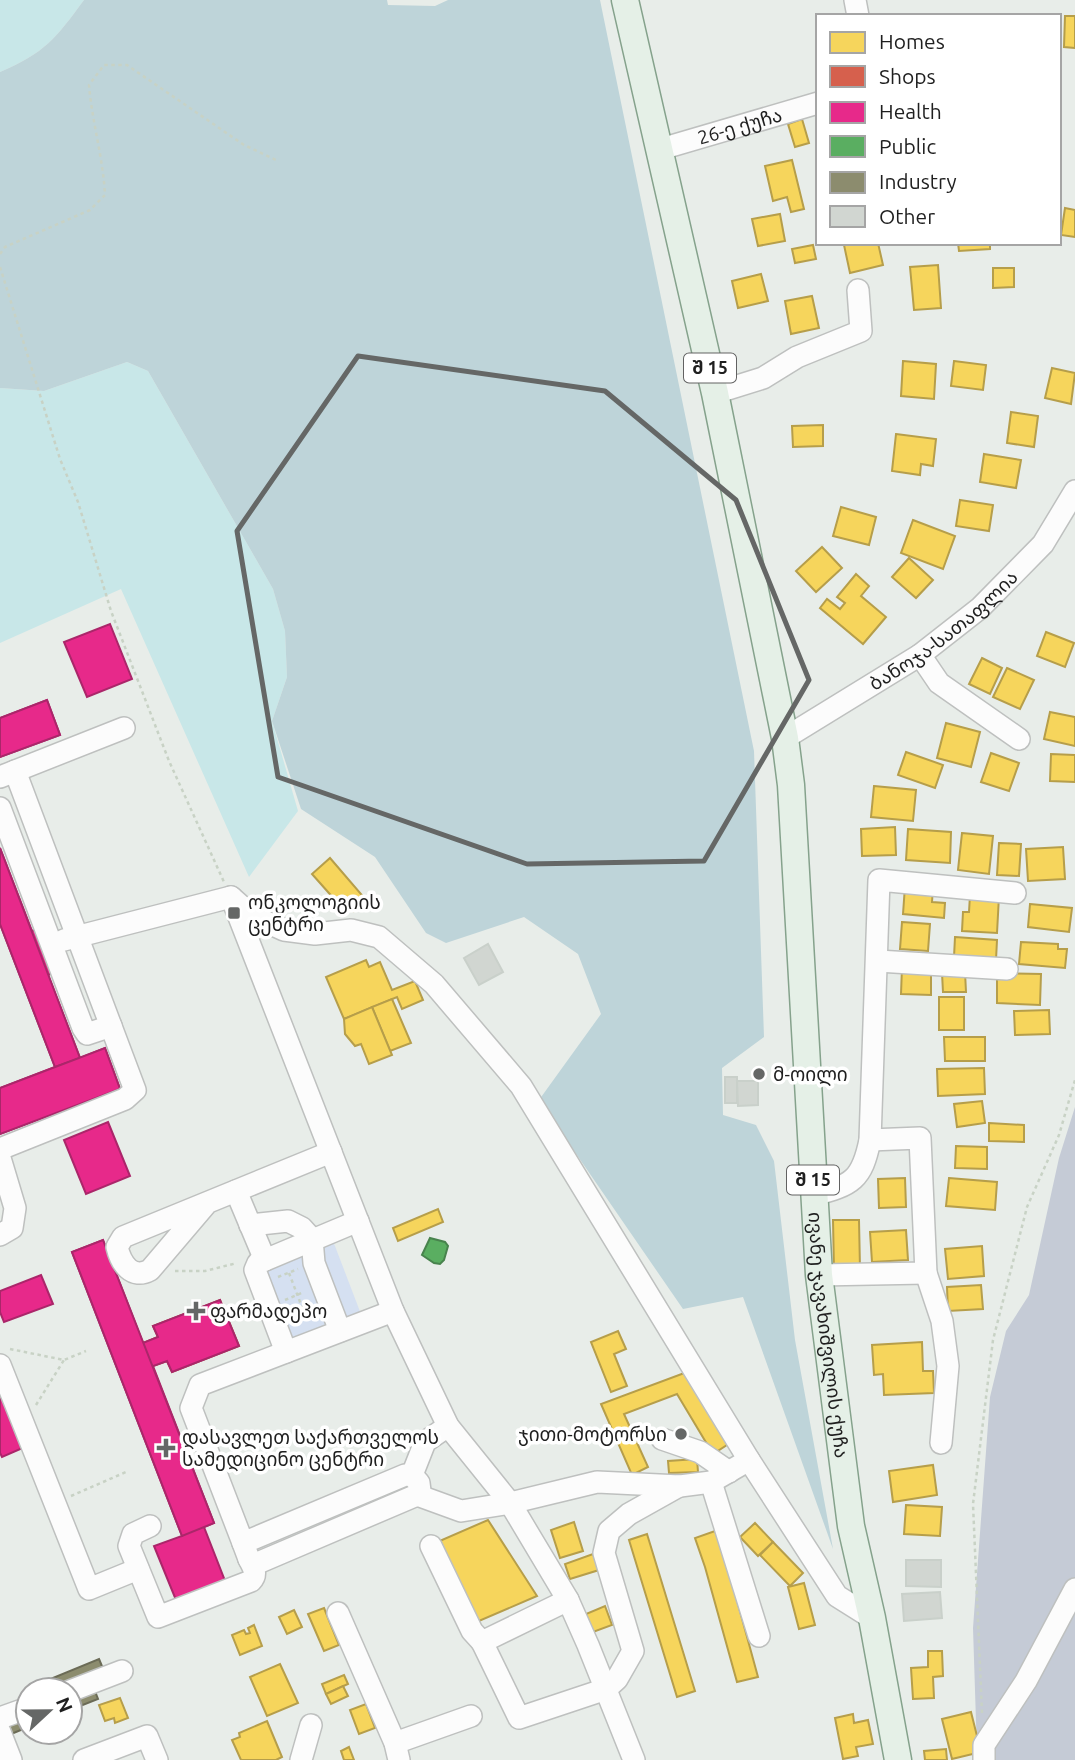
<svg xmlns="http://www.w3.org/2000/svg" width="1075" height="1760" viewBox="0 0 1075 1760" font-family="Ubuntu,'Noto Sans Georgian',sans-serif">
  <style>
    .grass { fill: #c8e7e8 }
    .forest { fill: #bed4d9 }
    .cemetery { fill: #c5cbd6 }
    .park { fill: #d5e0f1 }
    .homes { fill: #f6d55c; stroke: #b69e4a; stroke-width: 2 }
    .shops { fill: #d6604d; stroke: #9f4c3f; stroke-width: 2 }
    .health { fill: #e7298a; stroke: #ab266a; stroke-width: 2 }
    .public { fill: #5aae61; stroke: #48834d; stroke-width: 2 }
    .industry { fill: #8c8c6e; stroke: #6b6b56; stroke-width: 2 }
    .building { fill: #d1d6d1; stroke: #c9d0ca; stroke-width: 2 }
    .lines { fill: none; stroke-linecap: round; stroke-linejoin: round }
    .minor-casing { stroke: #bec0bf; stroke-width: 24 }
    .major-casing { stroke: #85a28c; stroke-width: 29 }
    .path { stroke: #c8d2c5; stroke-width: 2.5; stroke-dasharray: 3.5 3.5; stroke-linecap: butt }
    .minor { stroke: #fcfcfc; stroke-width: 21 }
    .major { stroke: #e5f0e7; stroke-width: 26 }
    .marked { fill: none; stroke: #656766; stroke-width: 5; stroke-linejoin: round }
    .poi-dot { fill: #656766; stroke: #fff; stroke-width: 2.5 }
    .labels { text-anchor: middle; stroke-width: 7; stroke-linejoin: round; paint-order: stroke }
    .shield { fill: #fff; stroke: #626262; stroke-width: 2 }
    .shield-label { font-size: 18px; font-weight: bold; fill: #1f1f1f }
    .street-label { font-size: 19px; fill: #1f1f1f; stroke: #fff }
    .poi-label { font-size: 19px; fill: #1f1f1f; stroke: #fff; text-anchor: start }
  </style>
  <rect width="100%" height="100%" fill="#e8ede9"/>
  <!-- grass -->
  <g class="grass">
    <path d="M0 0H84C56 38 45 53 0 72Z"/>
    <polygon points="127,362 148,371 273,589 285,631 287,677 272,721 298,811 249,877 121,589 0,643 0,388 44,391"/>
  </g>
  <!-- forest -->
  <path class="forest" d="M84 0H387L388 5 435 6 448 0H600L754 751 764 1037 722 1068 723 1115 756 1125 774 1161 795 1340 833 1549 743 1297 683 1309 539 1100 601 1014 578 954 524 917 446 943 426 933 375 857 301 809 272 721 287 677 285 631 273 589 148 371 127 362 44 391 0 388V72C45 53 56 38 84 0Z"/>
  <!-- cemetery -->
  <polygon class="cemetery" points="1075,1107 1075,1760 972,1760 977,1753 973,1628 990,1397 1006,1331 1029,1295 1059,1158"/>
  <!-- park -->
  <polygon class="park" points="330,1233 364,1322 286,1352 258,1263"/>
  <!-- homes -->
  <g class="homes">
    <polygon points="1065,16 1075,16 1075,48 1064,47"/>
    <polygon points="802,119 809,143 795,147 788,124"/>
    <polygon points="792,160 804,209 791,212 787,197 773,201 765,166"/>
    <polygon points="1065,208 1075,210 1075,237 1061,235"/>
    <polygon points="780,214 785,241 758,246 752,219"/>
    <polygon points="851,243 878,243 883,265 850,273 844,245"/>
    <polygon points="958,243 990,243 990,249 959,251"/>
    <polygon points="813,245 816,259 795,263 792,249"/>
    <polygon points="938,265 941,308 914,310 910,267"/>
    <polygon points="993,268 1014,268 1014,287 993,288"/>
    <polygon points="761,274 768,301 738,308 732,281"/>
    <polygon points="812,296 819,328 791,334 785,301"/>
    <polygon points="903,361 936,364 934,399 901,396"/>
    <polygon points="954,361 986,365 983,390 951,386"/>
    <polygon points="1052,368 1075,373 1071,404 1045,398"/>
    <polygon points="1011,412 1038,416 1034,447 1007,443"/>
    <polygon points="823,425 823,446 793,447 792,426"/>
    <polygon points="896,434 936,439 933,466 921,464 920,475 892,471"/>
    <polygon points="984,454 1021,460 1016,488 980,482"/>
    <polygon points="960,500 993,505 989,531 956,526"/>
    <polygon points="841,507 876,517 869,545 833,536"/>
    <polygon points="913,520 955,536 943,569 901,553"/>
    <polygon points="822,547 842,568 816,592 796,571"/>
    <polygon points="909,558 933,580 916,598 892,577"/>
    <polygon points="856,574 869,586 861,596 886,617 863,644 820,608 827,599 840,609 845,603 837,597"/>
    <polygon points="1046,632 1074,643 1065,667 1037,656"/>
    <polygon points="982,658 1002,668 990,694 969,684"/>
    <polygon points="1007,668 1034,680 1020,709 993,697"/>
    <polygon points="1050,712 1075,717 1075,746 1044,739"/>
    <polygon points="946,723 980,732 971,767 937,758"/>
    <polygon points="906,752 943,765 935,788 898,775"/>
    <polygon points="991,753 1019,763 1009,791 981,782"/>
    <polygon points="1051,754 1075,755 1075,782 1050,781"/>
    <polygon points="874,786 916,790 913,821 871,817"/>
    <polygon points="895,827 896,855 862,856 861,829"/>
    <polygon points="908,829 951,832 950,863 906,860"/>
    <polygon points="962,833 993,836 989,874 958,870"/>
    <polygon points="999,843 1021,844 1019,876 997,875"/>
    <polygon points="1063,847 1065,879 1028,881 1026,849"/>
    <polygon points="330,858 367,901 354,911 342,896 336,901 312,874"/>
    <polygon points="905,886 933,888 932,902 945,903 944,918 903,914"/>
    <polygon points="970,895 999,896 997,933 962,931 963,912 969,912"/>
    <polygon points="1030,904 1072,908 1069,932 1028,927"/>
    <polygon points="902,922 930,924 928,951 900,949"/>
    <polygon points="955,937 997,940 996,960 954,957"/>
    <polygon points="1021,942 1058,944 1058,949 1067,949 1065,968 1019,964"/>
    <polygon points="366,960 369,967 380,962 392,990 415,981 423,1000 402,1009 397,997 344,1019 326,977"/>
    <polygon points="902,967 931,969 931,995 901,994"/>
    <polygon points="965,972 966,992 943,992 942,973"/>
    <polygon points="997,973 1041,974 1040,1005 997,1003"/>
    <rect x="939" y="997" width="25" height="33"/>
    <polygon points="392,999 411,1043 390,1051 372,1007"/>
    <polygon points="372,1007 392,1055 369,1064 361,1044 355,1046 345,1034 344,1019"/>
    <polygon points="1049,1010 1050,1034 1015,1035 1014,1011"/>
    <polygon points="944,1037 985,1037 985,1061 945,1061"/>
    <polygon points="984,1068 985,1094 938,1096 937,1069"/>
    <polygon points="982,1101 985,1123 957,1127 954,1104"/>
    <polygon points="989,1123 1024,1125 1024,1142 989,1141"/>
    <polygon points="956,1146 987,1147 987,1169 955,1168"/>
    <polygon points="905,1178 906,1207 879,1208 878,1179"/>
    <polygon points="949,1178 997,1182 995,1210 946,1206"/>
    <polygon points="438,1209 443,1222 398,1241 393,1228"/>
    <polygon points="833,1220 859,1220 860,1269 834,1270"/>
    <polygon points="906,1230 908,1260 872,1262 870,1232"/>
    <polygon points="982,1246 984,1276 948,1279 945,1249"/>
    <polygon points="981,1285 983,1309 948,1311 947,1287"/>
    <polygon points="618,1331 626,1349 614,1354 627,1386 611,1392 591,1342"/>
    <polygon points="922,1342 923,1371 933,1371 934,1393 884,1395 883,1374 874,1375 872,1345"/>
    <polygon points="687,1372 730,1443 713,1454 677,1394 624,1414 648,1467 632,1475 601,1404"/>
    <polygon points="697,1459 698,1472 669,1473 668,1461"/>
    <polygon points="933,1465 937,1495 893,1502 889,1471"/>
    <polygon points="906,1505 942,1507 940,1536 904,1534"/>
    <polygon points="488,1520 537,1596 472,1624 435,1543"/>
    <polygon points="574,1522 583,1551 560,1558 551,1530"/>
    <polygon points="755,1523 773,1542 758,1556 740,1537"/>
    <polygon points="715,1531 726,1560 758,1677 737,1682 705,1567 695,1538"/>
    <polygon points="647,1534 695,1691 677,1697 629,1540"/>
    <polygon points="773,1542 803,1573 790,1586 760,1555"/>
    <polygon points="593,1554 599,1570 570,1579 565,1564"/>
    <polygon points="804,1583 815,1625 799,1629 788,1587"/>
    <polygon points="605,1606 612,1625 593,1632 586,1614"/>
    <polygon points="324,1608 339,1645 324,1651 308,1614"/>
    <polygon points="294,1610 302,1627 287,1634 279,1617"/>
    <polygon points="254,1625 262,1646 240,1655 232,1635 244,1630 246,1634 250,1633 248,1628"/>
    <polygon points="928,1651 942,1651 943,1676 933,1677 934,1698 913,1699 911,1668 928,1667"/>
    <polygon points="280,1664 298,1703 267,1716 250,1677"/>
    <polygon points="344,1675 348,1684 326,1694 322,1684"/>
    <polygon points="343,1686 348,1696 331,1704 326,1694"/>
    <polygon points="120,1698 128,1718 115,1723 114,1718 105,1721 99,1705"/>
    <polygon points="366,1704 375,1728 359,1734 350,1710"/>
    <polygon points="971,1712 981,1752 952,1759 942,1719"/>
    <polygon points="853,1714 854,1723 868,1720 873,1744 856,1747 858,1756 843,1759 835,1718"/>
    <polygon points="267,1721 282,1757 276,1760 241,1760 232,1740 240,1737 239,1733"/>
    <polygon points="349,1747 354,1760 344,1760 341,1751"/>
    <polygon points="946,1749 947,1760 925,1760 924,1751"/>
  </g>
  <!-- shops -->
  <polygon class="shops" points="220,1300 239,1346 172,1372 167,1361 153,1366 143,1343 158,1337 153,1326"/>
  <!-- health -->
  <g class="health">
    <polygon points="110,624 132,679 87,697 64,642"/>
    <polygon points="47,700 60,735 0,757 0,718"/>
    <polygon points="47,700 60,735 0,757 0,718"/>
    <polygon points="0,848 32,931 42,928 59,970 48,975 80,1058 105,1048 120,1089 0,1134 0,1088 55,1067 0,924"/>
    <polygon points="0,848 80,1058 55,1067 0,924"/>
    <polygon points="105,1048 120,1089 0,1134 0,1088"/>
    <polygon points="108,1122 130,1176 86,1194 64,1140"/>
    <polygon points="103,1240 143,1343 158,1337 153,1326 220,1300 239,1346 172,1372 167,1361 153,1366 214,1523 204,1527 227,1586 178,1605 154,1546 182,1536 72,1252"/>
    <polygon points="103,1240 214,1523 182,1536 72,1252"/>
    <polygon points="41,1275 53,1304 4,1322 0,1312 0,1291"/>
    <polygon points="0,1386 25,1447 2,1457 0,1453"/>
  </g>
  <!-- public -->
  <polygon class="public" points="430,1238 445,1242 448,1246 444,1260 440,1264 434,1263 422,1255"/>
  <!-- industry -->
  <g class="industry">
    <polygon points="99,1659 104,1671 57,1690 46,1690 43,1682"/>
    <polygon points="93,1686 98,1699 70,1710 70,1695"/>
    <polygon points="28,1712 28,1727 9,1735 4,1722"/>
  </g>
  <!-- building -->
  <g class="building">
    <polygon points="488,944 503,972 479,985 464,958"/>
    <rect x="725" y="1077" width="12" height="26"/>
    <polygon points="737,1081 758,1081 758,1105 738,1106"/>
    <polygon points="906,1560 941,1560 941,1587 906,1586"/>
    <polygon points="940,1592 942,1618 904,1621 902,1594"/>
  </g>
  <g class="lines">
    <defs>
      <g id="minor">
        <polyline points="855,0 858,16"/>
        <path id="s1" d="M661 149 818 103"/>
        <polyline points="715,393 763,378 797,357 861,331 858,290"/>
        <polyline points="920,655 939,683 1019,739"/>
        <path id="s2" d="M785 738 920 655 980 608 1043 544 1075 491"/>
        <polyline points="0,777 124,728"/>
        <polyline points="0,808 83,1028 87,1034 111,1026"/>
        <polyline points="231,897 251,915 284,930 315,934 351,930 379,937 434,984 521,1086 749,1460 837,1596 872,1618"/>
        <polyline points="232,899 393,1311 448,1426 510,1503 568,1600 588,1645 634,1760"/>
        <polyline points="64,940 231,897"/>
        <polyline points="878,961 1007,969"/>
        <polyline points="0,1149 125,1099 135,1090 15,771"/>
        <polyline points="0,1158 15,1208 12,1228 0,1235"/>
        <polyline points="236,1191 265,1260"/>
        <path d="M814 1195C852 1185 862 1180 870 1140L879 880 1015 893"/>
        <path d="M207 1203 150 1270C132 1280 121 1264 117 1247L123 1237 331 1152"/>
        <polyline points="250,1225 288,1221 302,1228 312,1239 314,1263 340,1331"/>
        <polyline points="926,1273 942,1321 948,1366 941,1443"/>
        <polyline points="819,1275 926,1273 920,1138 870,1140"/>
        <polyline points="393,1311 200,1385 191,1408 243,1543 405,1475 412,1475 419,1483 420,1491 417,1495"/>
        <polyline points="286,1352 255,1270 258,1263 358,1221"/>
        <polyline points="0,1365 89,1589 138,1569"/>
        <polyline points="662,1439 700,1452 729,1472"/>
        <polyline points="412,1475 425,1442 448,1426"/>
        <polyline points="711,1482 759,1636"/>
        <path d="M150 1526 133 1534 129 1546 158 1617 251 1581C258 1574 253 1567 249 1559"/>
        <polyline points="243,1543 249,1559 254,1563 260,1562 417,1495 461,1511 510,1503 597,1482 680,1486 711,1482 749,1460"/>
        <polyline points="431,1546 472,1631 482,1642 568,1600"/>
        <polyline points="338,1613 395,1743 399,1760"/>
        <polyline points="482,1642 519,1718 606,1689 617,1679 633,1651 604,1553 609,1531 629,1514 679,1486"/>
        <polyline points="70,1691 122,1671"/>
        <polyline points="0,1718 28,1708"/>
        <polyline points="0,1732 11,1760"/>
        <polyline points="395,1743 471,1716"/>
        <polyline points="84,1760 147,1736 157,1760"/>
        <polyline points="301,1760 311,1725"/>
        <polyline points="984,1760 984,1745 1026,1681 1075,1589"/>
      </g>
      <g id="major">
        <path id="s3" d="M625 0 715 393 785 738 791 785 819 1275 851 1526 872 1618 898 1760"/>
      </g>
    </defs>
    <!-- minor casing -->
    <use href="#minor" class="minor-casing"/>
    <!-- major casing -->
    <use href="#major" class="major-casing"/>
    <!-- path -->
    <g class="path">
      <path d="M0 254 5 247 90 210 105 195C103 157 92 122 89 85L104 65H127L244 145 276 160"/>
      <polyline points="0,267 60,459 78,502 111,611 169,761 224,882"/>
      <polyline points="175,1271 205,1271 237,1263"/>
      <polyline points="289,1273 305,1315"/>
      <polyline points="278,1277 298,1269"/>
      <polyline points="285,1300 304,1292"/>
      <polyline points="245,1315 252,1312"/>
      <polyline points="294,1320 314,1312"/>
      <polyline points="10,1349 64,1360 86,1351"/>
      <polyline points="36,1405 64,1360"/>
      <polyline points="71,1496 126,1472"/>
      <polyline points="982,1713 973,1504 993,1340 1027,1207 1059,1135 1075,1080"/>
    </g>
    <!-- minor -->
    <use href="#minor" class="minor"/>
    <!-- major -->
    <use href="#major" class="major"/>
  </g>
  <!-- marked area -->
  <path class="marked" d="M358 356 605 391 736 500 809 680 704 861 527 864 278 777 237 531Z"/>
  <!-- markers -->
  <g class="poi-dot">
    <rect x="227" y="906" width="14" height="14" rx="3.5"/>
    <circle cx="759" cy="1074" r="7"/>
    <path d="M192.5 1300.5h7v7h7v7h-7v7h-7v-7h-7v-7h7z"/>
    <circle cx="681" cy="1434" r="7"/>
    <path d="M162.5 1437.5h7v7h7v7h-7v7h-7v-7h-7v-7h7z"/>
  </g>
  <g class="labels">
    <!-- shield labels -->
    <g class="shield">
      <rect x="684" y="353.5" width="52" height="29" rx="5"/>
      <rect x="787" y="1165.5" width="52" height="29" rx="5"/>
    </g>
    <g class="shield-label">
      <text x="710" y="374">შ 15</text>
      <text x="813" y="1186">შ 15</text>
    </g>
    <!-- street labels -->
    <g class="street-label">
      <text dy="7" stroke="none"><textPath href="#s1" startOffset="82">26-ე ქუჩა</textPath></text>
      <text dy="7" stroke="none"><textPath href="#s2" startOffset="192">ბანოჯა-სათაფლია</textPath></text>
      <text dy="7" stroke="none"><textPath href="#s3" startOffset="1354">ივანე ჯავახიშვილის ქუჩა</textPath></text>
    </g>
    <!-- poi labels -->
    <g class="poi-label">
      <text x="248" y="909">ონკოლოგიის<tspan x="248" dy="22">ცენტრი</tspan></text>
      <text x="773" y="1081">მ-ოილი</text>
      <text x="210" y="1318">ფარმადეპო</text>
      <text x="667" y="1441" text-anchor="end">ჯითი-მოტორსი</text>
      <text x="182" y="1444">დასავლეთ საქართველოს<tspan x="182" dy="22">სამედიცინო ცენტრი</tspan></text>
    </g>
  </g>
  <!-- legend -->
  <rect x="816" y="14" width="245" height="231" fill="#ffffff" stroke="#a5a5a5" stroke-width="2"/>
  <rect x="830" y="32" width="35" height="21" fill="#f6d55c" stroke="#a5a5a5" stroke-width="2"/>
  <text x="879" y="49" font-size="21" fill="#1f1f1f">Homes</text>
  <rect x="830" y="66" width="35" height="21" fill="#d6604d" stroke="#a5a5a5" stroke-width="2"/>
  <text x="879" y="84" font-size="21" fill="#1f1f1f">Shops</text>
  <rect x="830" y="102" width="35" height="21" fill="#e7298a" stroke="#a5a5a5" stroke-width="2"/>
  <text x="879" y="119" font-size="21" fill="#1f1f1f">Health</text>
  <rect x="830" y="136" width="35" height="21" fill="#5aae61" stroke="#a5a5a5" stroke-width="2"/>
  <text x="879" y="154" font-size="21" fill="#1f1f1f">Public</text>
  <rect x="830" y="172" width="35" height="21" fill="#8c8c6e" stroke="#a5a5a5" stroke-width="2"/>
  <text x="879" y="189" font-size="21" fill="#1f1f1f">Industry</text>
  <rect x="830" y="206" width="35" height="21" fill="#d1d6d1" stroke="#a5a5a5" stroke-width="2"/>
  <text x="879" y="224" font-size="21" fill="#1f1f1f">Other</text>
  <!-- north arrow -->
  <g transform="translate(49 1711) rotate(68)"><circle r="33" fill="#ffffff" stroke="#a5a5a5" stroke-width="2"/>
  <path d="M0-5L12 26L0 18L-12 26Z" fill="#656766"/>
  <text y="-10" font-size="19" font-weight="bold" text-anchor="middle" fill="#1f1f1f">N</text>
  </g>
</svg>
